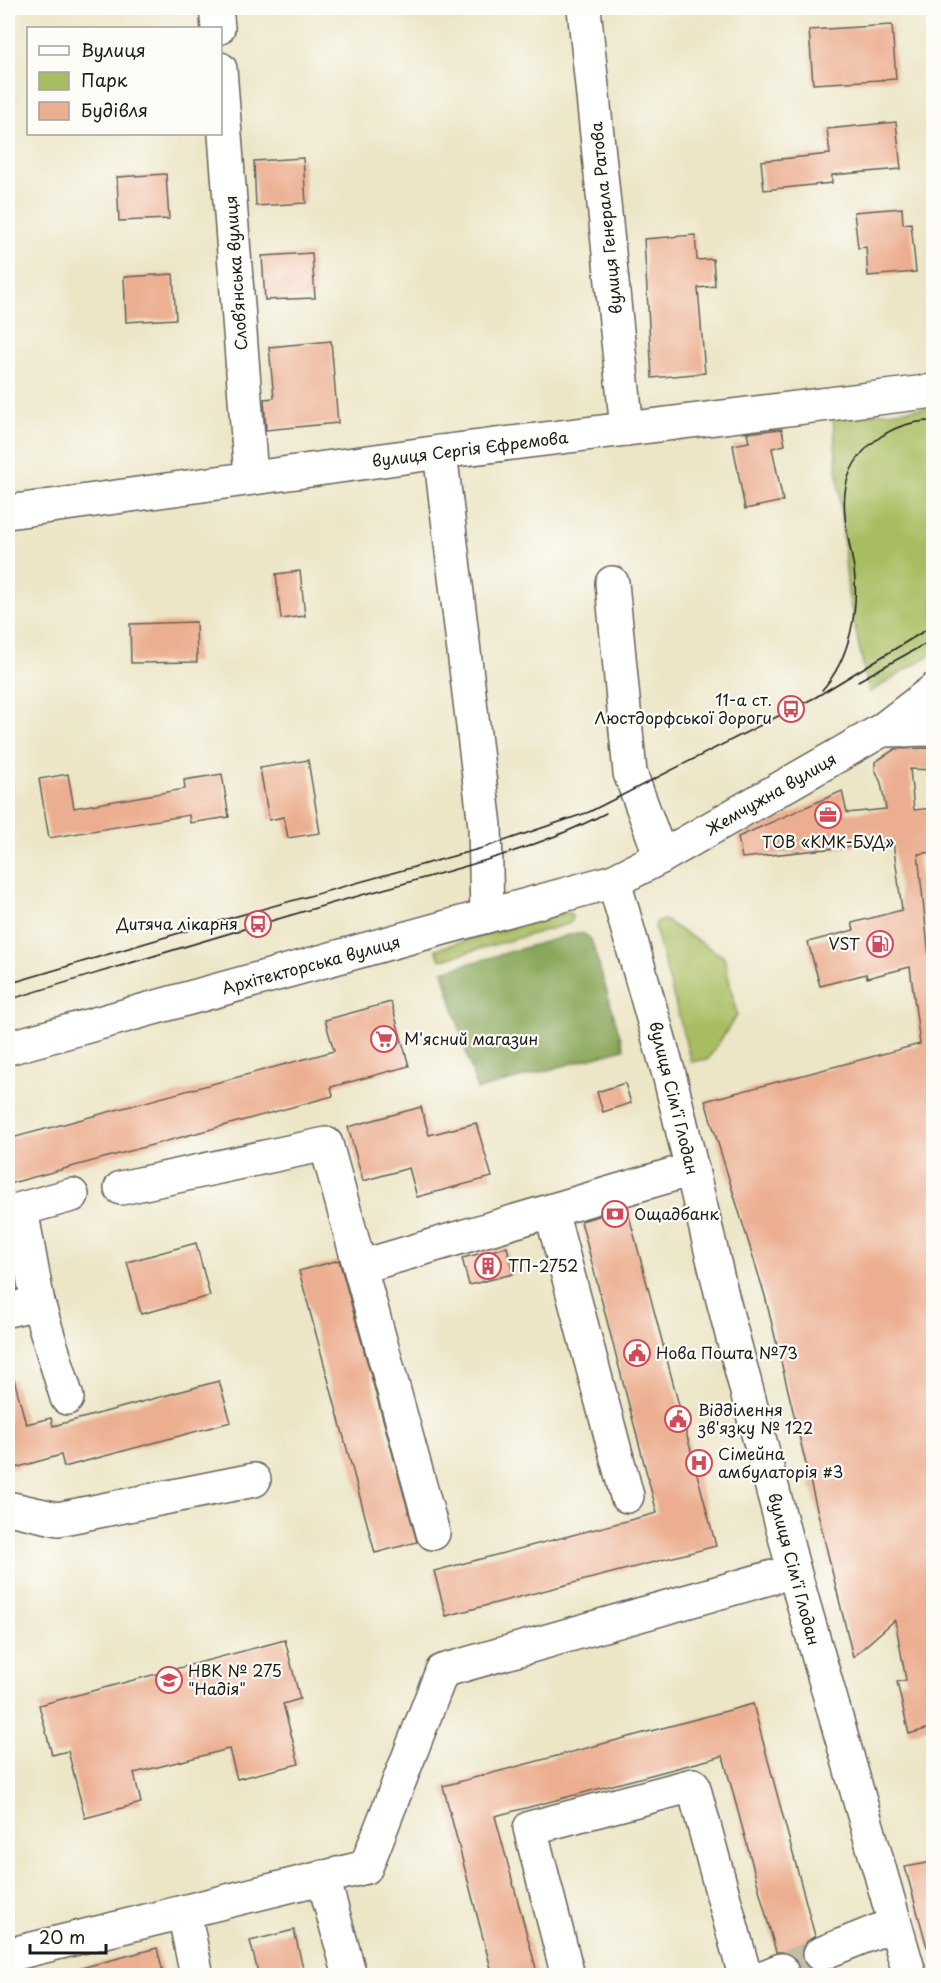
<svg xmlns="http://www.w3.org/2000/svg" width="941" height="1983" viewBox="0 0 941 1983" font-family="'Playpen Sans',sans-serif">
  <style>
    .green { fill: #a8bd61; stroke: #626c3e; stroke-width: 1.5 }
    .forest { fill: #86a457; stroke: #51603a; stroke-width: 1.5 }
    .building { fill: #ecae90 }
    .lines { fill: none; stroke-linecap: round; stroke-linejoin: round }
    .minor-tunnel { stroke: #c2bda4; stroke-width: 33; stroke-dasharray: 33 16; stroke-linecap: butt }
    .minor-casing { stroke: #656258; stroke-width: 36 }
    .minor { stroke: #fff; stroke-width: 33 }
    .tram { stroke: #1c1c1c; stroke-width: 1.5 }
    .labels { text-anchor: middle; stroke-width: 4.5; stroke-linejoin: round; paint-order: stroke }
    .street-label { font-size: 16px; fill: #1c1c1c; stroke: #fdfcf7 }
    .poi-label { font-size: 16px; fill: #1c1c1c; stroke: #fdfcf7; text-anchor: start }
  </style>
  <rect width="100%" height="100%" fill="#fdfcf7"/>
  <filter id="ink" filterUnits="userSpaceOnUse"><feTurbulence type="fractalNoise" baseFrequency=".0167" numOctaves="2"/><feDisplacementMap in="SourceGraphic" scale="12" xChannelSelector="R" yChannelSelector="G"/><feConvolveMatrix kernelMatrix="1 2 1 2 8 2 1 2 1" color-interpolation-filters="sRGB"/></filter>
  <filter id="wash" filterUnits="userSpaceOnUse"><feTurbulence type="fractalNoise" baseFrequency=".008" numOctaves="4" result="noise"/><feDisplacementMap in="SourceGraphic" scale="24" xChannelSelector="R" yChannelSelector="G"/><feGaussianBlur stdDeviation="1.35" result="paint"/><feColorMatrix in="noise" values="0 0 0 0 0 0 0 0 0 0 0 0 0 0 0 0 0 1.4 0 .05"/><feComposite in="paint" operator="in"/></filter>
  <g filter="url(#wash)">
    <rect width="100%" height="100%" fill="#ece5c6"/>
    <!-- green -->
    <g class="green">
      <polygon points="933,407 933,653 869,693 848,594 833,418"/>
      <polygon points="564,913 570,913 572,916 572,921 568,924 440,960 436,949"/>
      <polygon points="664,920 724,957 737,1015 708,1059 691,1062 655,928 656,922"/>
    </g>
    <!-- forest -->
    <polygon class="forest" points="576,933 584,934 591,939 624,1049 477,1090 443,971"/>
    <g id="blocks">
      <!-- building -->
      <g class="building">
        <polygon points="892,25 896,79 813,84 809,30"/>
        <polygon points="896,122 901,169 832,175 832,183 764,190 761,161 830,154 827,129"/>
        <polygon points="303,158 306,203 256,206 254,161"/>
        <polygon points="166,174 169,219 119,221 117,177"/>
        <polygon points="902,208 903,224 911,223 916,272 868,276 866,247 858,248 854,212"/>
        <polygon points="695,235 697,260 713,259 715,286 698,288 705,373 652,378 644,239"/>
        <polygon points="312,253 315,298 265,300 262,256"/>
        <polygon points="173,274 176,319 126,322 124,277"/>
        <polygon points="331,341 338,423 266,430 264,399 274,398 269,347"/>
        <polygon points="782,429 785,445 772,448 783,501 745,509 733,445 749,442 747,433"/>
        <polygon points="300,571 305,616 281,619 276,574"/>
        <polygon points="196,622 197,662 131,663 130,624"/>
        <polygon points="933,748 933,770 910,769 914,810 933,808 933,852 918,854 933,994 933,1727 909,1734 897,1682 906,1680 895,1620 853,1657 765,1296 705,1101 920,1044 910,967 867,978 866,974 820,986 808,942 854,930 852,923 902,910 893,842 742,858 738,837 842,791 847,813 886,809 881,783 875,769 875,762 895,749"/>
        <polygon points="308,760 320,833 288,838 284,817 269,820 260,768"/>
        <polygon points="68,774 74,808 185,789 184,780 222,774 229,817 190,823 189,815 49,838 39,779"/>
        <polygon points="391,1002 409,1066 331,1087 333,1096 8,1184 8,1139 334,1051 325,1020"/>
        <polygon points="625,1083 631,1103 603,1112 597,1092"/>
        <polygon points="421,1107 429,1135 476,1123 492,1177 417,1197 409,1168 363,1181 348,1127"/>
        <polygon points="627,1208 716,1546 446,1616 434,1571 657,1513 581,1221"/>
        <polygon points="196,1243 210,1296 141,1314 127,1262"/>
        <polygon points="507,1247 513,1274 469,1285 462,1258"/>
        <polygon points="339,1260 417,1542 375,1553 299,1271"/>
        <polygon points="8,1379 14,1379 26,1424 51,1418 53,1426 219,1381 231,1422 64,1467 61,1455 8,1470"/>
        <polygon points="285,1640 300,1699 283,1704 299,1764 237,1779 229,1749 134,1773 141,1803 85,1818 68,1751 52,1755 39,1705"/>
        <polygon points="753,1704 815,1936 805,1943 802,1951 802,1960 809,1969 817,1972 824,1972 825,1976 798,1976 799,1964 793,1956 784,1952 776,1952 723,1756 495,1816 538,1976 493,1976 443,1786"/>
        <polygon points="933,1862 933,1946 927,1947 905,1867"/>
        <polygon points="294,1930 305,1976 259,1976 250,1941"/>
        <polygon points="157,1948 164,1976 78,1976 77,1969"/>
      </g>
    </g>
  </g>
  <g filter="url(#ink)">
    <use href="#blocks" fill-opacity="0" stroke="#656258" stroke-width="1.5"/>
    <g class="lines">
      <!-- minor-tunnel -->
      <polyline class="minor-tunnel" points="781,1970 820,1954"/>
      <defs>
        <g id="minor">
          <polyline points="216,8 218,28"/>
          <polyline points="584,8 627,429"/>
          <polyline points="220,69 251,477"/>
          <polyline points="440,452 485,826 487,916"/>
          <polyline points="8,512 440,452 934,391"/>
          <polyline points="612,583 630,773 661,857"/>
          <polyline points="882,730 934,729"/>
          <polyline points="614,881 670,1078 723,1300 794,1571 910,1976"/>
          <polyline points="8,1048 614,881 661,857 882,730 934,690"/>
          <polyline points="121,1188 326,1144 433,1533"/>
          <polyline points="551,1211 627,1496"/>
          <polyline points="360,1267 692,1169"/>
          <polyline points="38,1303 21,1209 72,1195"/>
          <polyline points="8,1310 38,1303 67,1398"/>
          <polyline points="8,1508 58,1519 254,1480"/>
          <polyline points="323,1877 350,1976"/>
          <polyline points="184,1912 197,1976"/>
          <polyline points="820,1954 895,1924"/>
          <polyline points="8,1955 366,1867 442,1671 794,1571"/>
          <polyline points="568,1976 530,1828 693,1785 745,1976"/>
          <polyline points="766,1976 781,1970"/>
        </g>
      </defs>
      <!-- minor casing -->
      <use href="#minor" class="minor-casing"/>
      <!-- minor -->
      <use href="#minor" class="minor"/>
      <!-- tram -->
      <g class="tram">
        <polyline points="858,681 934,639"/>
        <path d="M822 690C850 659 859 610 854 569 850 544 842 517 845 492 850 449 893 420 934 421"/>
        <polyline points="8,984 223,920 486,847 589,812 816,697 934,625"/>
        <path d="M8 1000C121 966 234 931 347 899 433 875 527 854 606 813"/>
      </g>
    </g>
  </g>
  <!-- icons -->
  <defs>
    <symbol id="bus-ring" viewBox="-11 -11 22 22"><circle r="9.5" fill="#fdfcf7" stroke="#d1495b" stroke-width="1.5"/><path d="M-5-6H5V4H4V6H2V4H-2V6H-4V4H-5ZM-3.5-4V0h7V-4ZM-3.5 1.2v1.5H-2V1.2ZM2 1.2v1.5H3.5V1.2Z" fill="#d1495b"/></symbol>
    <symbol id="office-ring" viewBox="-11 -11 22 22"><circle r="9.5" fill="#fdfcf7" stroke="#d1495b" stroke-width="1.5"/><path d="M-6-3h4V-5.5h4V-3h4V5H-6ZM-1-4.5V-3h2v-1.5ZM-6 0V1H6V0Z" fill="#d1495b"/></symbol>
    <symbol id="fuel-ring" viewBox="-11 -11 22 22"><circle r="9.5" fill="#fdfcf7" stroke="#d1495b" stroke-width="1.5"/><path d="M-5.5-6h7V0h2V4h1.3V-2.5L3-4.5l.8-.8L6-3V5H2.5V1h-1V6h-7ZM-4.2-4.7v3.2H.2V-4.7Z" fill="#d1495b"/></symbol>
    <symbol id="supermarket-ring" viewBox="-11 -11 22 22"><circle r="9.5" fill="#fdfcf7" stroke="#d1495b" stroke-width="1.5"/><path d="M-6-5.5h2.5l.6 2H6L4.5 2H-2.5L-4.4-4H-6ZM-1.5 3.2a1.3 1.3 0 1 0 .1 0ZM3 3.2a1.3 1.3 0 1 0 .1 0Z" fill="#d1495b"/></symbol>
    <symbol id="bank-ring" viewBox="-11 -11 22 22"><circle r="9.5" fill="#fdfcf7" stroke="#d1495b" stroke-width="1.5"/><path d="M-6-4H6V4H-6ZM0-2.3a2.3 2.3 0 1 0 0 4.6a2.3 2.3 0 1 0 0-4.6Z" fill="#d1495b"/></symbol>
    <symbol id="building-ring" viewBox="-11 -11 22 22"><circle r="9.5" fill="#fdfcf7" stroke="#d1495b" stroke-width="1.5"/><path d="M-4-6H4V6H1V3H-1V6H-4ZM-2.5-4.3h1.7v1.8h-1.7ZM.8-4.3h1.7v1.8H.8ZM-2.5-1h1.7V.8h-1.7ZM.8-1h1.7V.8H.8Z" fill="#d1495b"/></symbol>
    <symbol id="civic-ring" viewBox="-11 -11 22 22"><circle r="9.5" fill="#fdfcf7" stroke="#d1495b" stroke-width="1.5"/><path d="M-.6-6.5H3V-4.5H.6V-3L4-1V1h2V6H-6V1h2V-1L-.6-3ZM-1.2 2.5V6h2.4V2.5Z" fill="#d1495b"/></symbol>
    <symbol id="hospital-ring" viewBox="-11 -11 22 22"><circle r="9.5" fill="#fdfcf7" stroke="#d1495b" stroke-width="1.5"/><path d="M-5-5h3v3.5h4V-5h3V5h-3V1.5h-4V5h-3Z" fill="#d1495b"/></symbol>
    <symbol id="school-ring" viewBox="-11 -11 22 22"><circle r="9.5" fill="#fdfcf7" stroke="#d1495b" stroke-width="1.5"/><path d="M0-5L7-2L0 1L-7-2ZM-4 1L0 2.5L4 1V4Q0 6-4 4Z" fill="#d1495b"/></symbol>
  </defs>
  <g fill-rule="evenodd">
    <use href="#bus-ring" x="776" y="694" width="30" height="30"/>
    <use href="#office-ring" x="813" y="800" width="30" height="30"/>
    <use href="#bus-ring" x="243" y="909" width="30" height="30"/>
    <use href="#fuel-ring" x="865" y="929" width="30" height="30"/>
    <use href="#supermarket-ring" x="369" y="1024" width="30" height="30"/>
    <use href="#bank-ring" x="600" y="1199" width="30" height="30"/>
    <use href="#building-ring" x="473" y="1251" width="30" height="30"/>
    <use href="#civic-ring" x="622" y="1338" width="30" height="30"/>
    <use href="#civic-ring" x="663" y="1404" width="30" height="30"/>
    <use href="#hospital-ring" x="684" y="1448" width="30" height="30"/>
    <use href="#school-ring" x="154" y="1665" width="30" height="30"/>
  </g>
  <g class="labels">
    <!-- street labels -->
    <g class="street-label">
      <text transform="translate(606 218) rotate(-96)" y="6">вулиця Генерала Ратова</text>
      <text transform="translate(236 273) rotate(-94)" y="6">Словʼянська вулиця</text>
      <text transform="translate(470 449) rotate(-7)" y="6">вулиця Сергія Єфремова</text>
      <text transform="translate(771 794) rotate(-30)" y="6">Жемчужна вулиця</text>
      <text transform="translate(311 965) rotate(-15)" y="6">Архітекторська вулиця</text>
      <text transform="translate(674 1098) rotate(76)" y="6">вулиця Сім'ї Глодан</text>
      <text transform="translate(794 1569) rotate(75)" y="6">вулиця Сім'ї Глодан</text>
    </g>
    <!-- poi labels -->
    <g class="poi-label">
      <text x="772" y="706" text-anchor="end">11-а ст.<tspan x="772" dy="18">Люстдорфської дороги</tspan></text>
      <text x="828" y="848" text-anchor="middle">ТОВ «КМК-БУД»</text>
      <text x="238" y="930" text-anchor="end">Дитяча лікарня</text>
      <text x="860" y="950" text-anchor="end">VST</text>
      <text x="404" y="1045">М'ясний магазин</text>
      <text x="634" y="1220">Ощадбанк</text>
      <text x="508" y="1272">ТП-2752</text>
      <text x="656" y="1359">Нова Пошта №73</text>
      <text x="698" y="1416">Відділення<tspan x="698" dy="18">зв'язку № 122</tspan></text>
      <text x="718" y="1460">Сімейна<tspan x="718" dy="18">амбулаторія #3</tspan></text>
      <text x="188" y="1677">НВК № 275<tspan x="188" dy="18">"Надія"</tspan></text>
    </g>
  </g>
  <!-- margin -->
  <rect width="941" height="1983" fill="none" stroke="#fdfcf7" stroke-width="30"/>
  <!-- legend -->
  <rect x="27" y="27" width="195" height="108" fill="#fdfcf7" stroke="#a3a29f" stroke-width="1.5"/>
  <rect x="39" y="46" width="30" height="9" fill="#ffffff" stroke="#a3a29f" stroke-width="1.5"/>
  <text x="81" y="57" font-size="18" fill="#1c1c1c">Вулиця</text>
  <rect x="39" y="72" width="30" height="18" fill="#a8bd61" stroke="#a3a29f" stroke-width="1.5"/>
  <text x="81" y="87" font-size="18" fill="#1c1c1c">Парк</text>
  <rect x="39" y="102" width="30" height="18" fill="#ecae90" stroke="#a3a29f" stroke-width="1.5"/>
  <text x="81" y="117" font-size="18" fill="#1c1c1c">Будівля</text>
  <!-- scale -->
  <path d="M30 1944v9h76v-9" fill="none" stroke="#1c1c1c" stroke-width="3"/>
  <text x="39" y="1944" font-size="18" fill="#1c1c1c" stroke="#fdfcf7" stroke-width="4.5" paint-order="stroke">20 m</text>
</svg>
